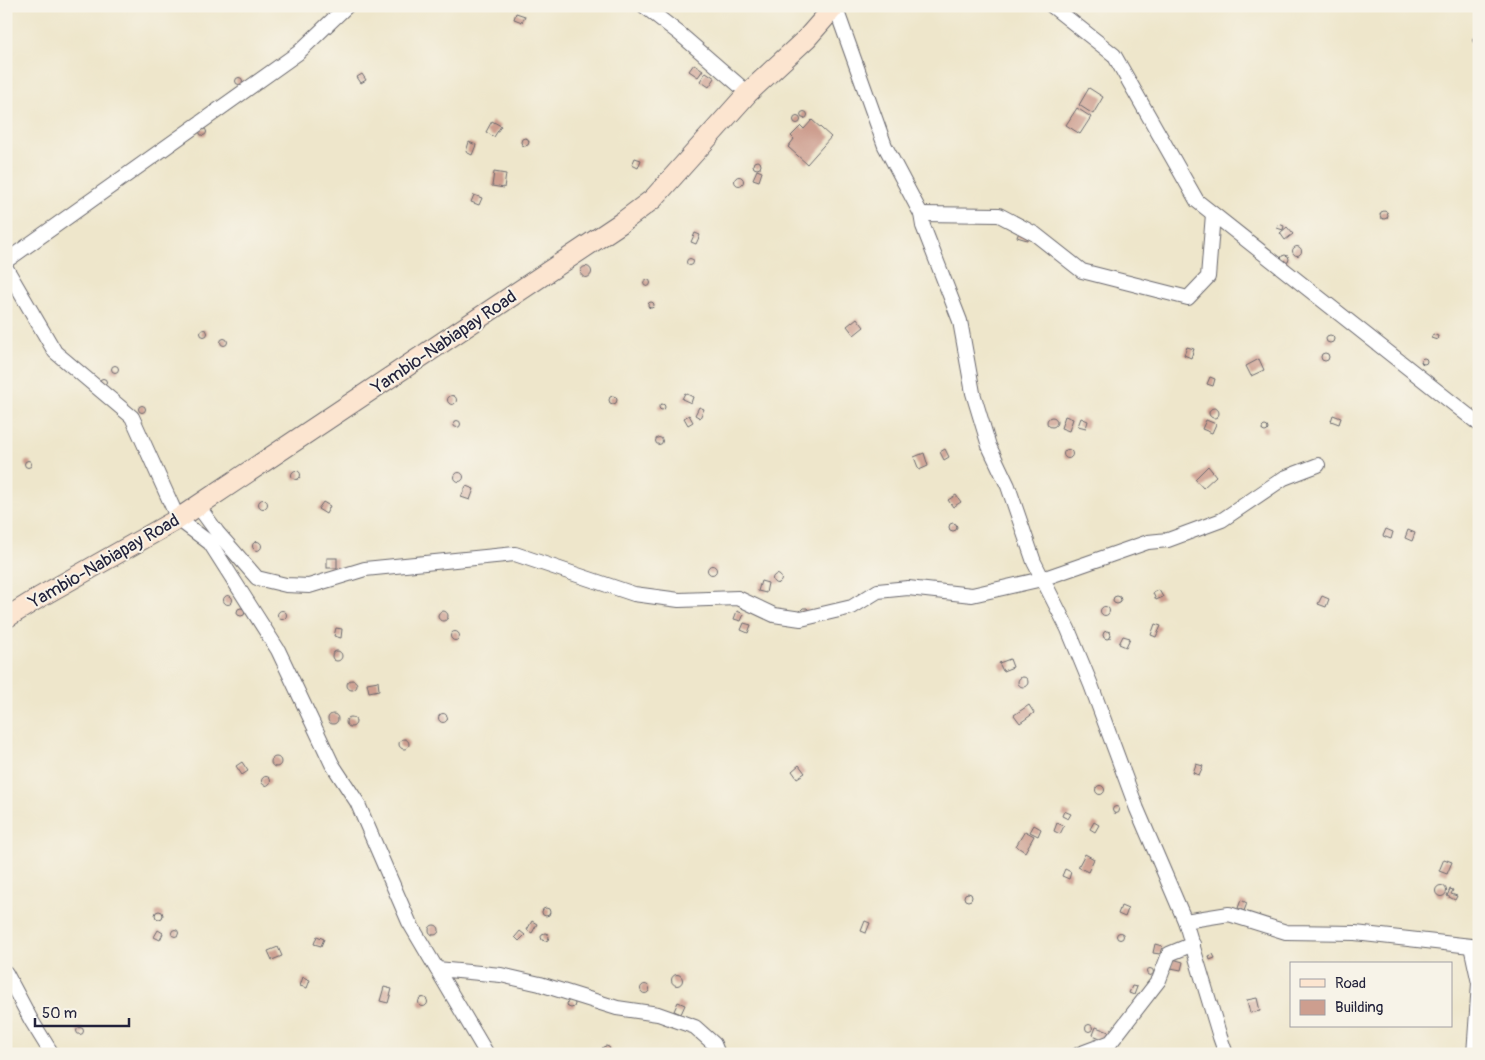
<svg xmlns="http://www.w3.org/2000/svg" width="1485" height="1060" viewBox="0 0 1485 1060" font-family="Pangolin,sans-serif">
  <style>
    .building { fill: #cd9e8f }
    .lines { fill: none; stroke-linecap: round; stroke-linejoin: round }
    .street-casing { stroke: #69676d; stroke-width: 16 }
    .secondary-casing { stroke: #69676d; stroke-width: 22 }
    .street { stroke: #fff; stroke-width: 14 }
    .secondary { stroke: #fce5d0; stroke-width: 20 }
    .labels { text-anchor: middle; stroke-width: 4; stroke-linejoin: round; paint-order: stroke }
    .street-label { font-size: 18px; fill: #22223b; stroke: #f7f3e8 }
  </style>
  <rect width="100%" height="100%" fill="#f7f3e8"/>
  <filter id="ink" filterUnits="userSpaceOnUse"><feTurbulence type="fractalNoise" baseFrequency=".02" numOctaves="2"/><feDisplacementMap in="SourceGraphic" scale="10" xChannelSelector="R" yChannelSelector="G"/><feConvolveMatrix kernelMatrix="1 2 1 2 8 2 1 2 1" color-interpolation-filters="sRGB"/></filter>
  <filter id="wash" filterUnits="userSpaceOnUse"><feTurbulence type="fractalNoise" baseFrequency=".0096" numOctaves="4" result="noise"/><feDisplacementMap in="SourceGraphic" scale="20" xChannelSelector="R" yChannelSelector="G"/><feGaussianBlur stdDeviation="1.12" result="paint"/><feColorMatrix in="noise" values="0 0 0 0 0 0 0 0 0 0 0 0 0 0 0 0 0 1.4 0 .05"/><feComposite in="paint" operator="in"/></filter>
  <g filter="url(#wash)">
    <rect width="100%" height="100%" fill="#eee6cb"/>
    <g id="blocks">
      <!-- building -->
      <g class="building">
        <polygon points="516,13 525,16 522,22 514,19"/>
        <circle cx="1476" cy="40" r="3.5"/>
        <polygon points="694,64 703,70 698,77 689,71"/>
        <polygon points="706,72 715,78 709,87 700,81"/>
        <polygon points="362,74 366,80 361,83 357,77"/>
        <circle cx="239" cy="81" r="3.5"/>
        <polygon points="1089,88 1103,97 1093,114 1079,105"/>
        <polygon points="1077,108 1091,117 1080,134 1066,125"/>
        <circle cx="804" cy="115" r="3.5"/>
        <circle cx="797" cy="120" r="3.5"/>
        <polygon points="812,120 831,137 807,164 788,147 794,139 791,136 801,126 804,129"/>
        <polygon points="492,121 501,126 494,137 486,132"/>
        <circle cx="203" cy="132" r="3.5"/>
        <circle cx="525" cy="142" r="4"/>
        <polygon points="469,142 476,145 472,155 466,152"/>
        <polygon points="635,158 641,160 638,168 632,165"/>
        <circle cx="757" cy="165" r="4"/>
        <polygon points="757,170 762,172 759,181 753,179"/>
        <polygon points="494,172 506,174 504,188 492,186"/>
        <circle cx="739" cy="181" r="4.5"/>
        <polygon points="474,195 482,198 479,205 471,202"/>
        <circle cx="1384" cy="215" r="4"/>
        <polygon points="1279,224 1284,226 1283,230 1277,228"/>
        <polygon points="1287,227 1293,234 1285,240 1280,233"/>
        <polygon points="1020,230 1029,234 1027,240 1017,237"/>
        <polygon points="695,233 700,235 696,244 691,242"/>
        <circle cx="1297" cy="251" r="4.5"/>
        <circle cx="1285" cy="259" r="4"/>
        <circle cx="690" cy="262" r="3.5"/>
        <circle cx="586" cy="272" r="5.5"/>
        <circle cx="647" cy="283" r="3.5"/>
        <circle cx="651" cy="305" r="3"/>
        <polygon points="857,318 864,327 854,335 847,326"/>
        <circle cx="204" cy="333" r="3.5"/>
        <polygon points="1433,334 1438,336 1437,340 1431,338"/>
        <circle cx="1330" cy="339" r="4"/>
        <circle cx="224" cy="342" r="3.5"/>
        <polygon points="1187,347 1194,349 1191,358 1184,355"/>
        <circle cx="1325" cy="357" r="4"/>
        <circle cx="1424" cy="361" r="3"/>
        <polygon points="1259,359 1264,370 1251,376 1246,366"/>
        <circle cx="115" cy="369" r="3.5"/>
        <polygon points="1210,377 1215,379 1213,386 1207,384"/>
        <circle cx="103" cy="382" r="3.5"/>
        <polygon points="685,393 693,397 691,403 682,399"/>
        <circle cx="452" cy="400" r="4.5"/>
        <circle cx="613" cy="400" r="4"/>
        <circle cx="662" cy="407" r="3"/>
        <circle cx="142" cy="409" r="3.5"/>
        <polygon points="699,407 704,409 700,418 695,415"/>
        <circle cx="1214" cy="413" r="5"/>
        <polygon points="689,415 693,422 688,425 684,418"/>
        <polygon points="1333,415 1341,418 1339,424 1331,421"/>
        <polygon points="1065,416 1073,419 1069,431 1061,428"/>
        <circle cx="1052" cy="422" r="5"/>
        <polygon points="1081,418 1088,421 1086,428 1078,426"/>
        <polygon points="1206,420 1216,424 1212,433 1202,429"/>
        <circle cx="457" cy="424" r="3.5"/>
        <circle cx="1265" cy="429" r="3"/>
        <circle cx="659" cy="441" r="3.5"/>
        <polygon points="945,449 949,457 944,460 940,452"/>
        <circle cx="1068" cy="454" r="4.5"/>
        <polygon points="924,453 928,466 919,470 914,457"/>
        <circle cx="28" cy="464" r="3.5"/>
        <polygon points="1208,466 1216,476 1203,488 1195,479"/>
        <circle cx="296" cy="475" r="4.5"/>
        <circle cx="459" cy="477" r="4.5"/>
        <polygon points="466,486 474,489 470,500 461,497"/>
        <polygon points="956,495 961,502 953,507 948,500"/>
        <circle cx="263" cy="504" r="4.5"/>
        <polygon points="323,502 330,506 326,514 318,509"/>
        <circle cx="953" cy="527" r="4"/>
        <polygon points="1386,529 1393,532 1391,539 1383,536"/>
        <polygon points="1408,530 1415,533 1412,541 1405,538"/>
        <circle cx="257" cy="546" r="4.5"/>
        <rect x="327" y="558" width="10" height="10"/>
        <circle cx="712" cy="570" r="4.5"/>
        <circle cx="777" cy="579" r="4.5"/>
        <polygon points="761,581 768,583 766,593 758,591"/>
        <polygon points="1159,590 1163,597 1156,600 1153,593"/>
        <circle cx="228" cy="600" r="4.5"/>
        <polygon points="1322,596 1329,599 1326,607 1318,604"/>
        <circle cx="1117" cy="600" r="4"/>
        <circle cx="1105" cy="611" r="4.5"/>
        <circle cx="241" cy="612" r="4"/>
        <polygon points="803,608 807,608 809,611 800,614 800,611"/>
        <circle cx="282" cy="615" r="4.5"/>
        <circle cx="443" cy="616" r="5"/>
        <polygon points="737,611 744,614 741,621 734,619"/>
        <polygon points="744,623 751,625 748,633 741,630"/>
        <polygon points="1155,624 1161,626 1156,637 1151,635"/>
        <polygon points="336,628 342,629 341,638 334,636"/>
        <circle cx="1107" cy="635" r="4"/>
        <circle cx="455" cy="636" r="4.5"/>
        <polygon points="1123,636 1130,638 1126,647 1119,644"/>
        <circle cx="337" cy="656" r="5"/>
        <polygon points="1010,659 1013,667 1003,671 999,663"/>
        <circle cx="1023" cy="682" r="5"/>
        <circle cx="352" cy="685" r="5"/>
        <polygon points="378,681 379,690 369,692 367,683"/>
        <polygon points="1029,705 1034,713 1020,723 1014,715"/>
        <circle cx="443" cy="718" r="4.5"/>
        <circle cx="333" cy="719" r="5"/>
        <circle cx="351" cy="722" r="5"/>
        <circle cx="404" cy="744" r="5"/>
        <circle cx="276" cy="762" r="5"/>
        <polygon points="242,762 248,771 242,775 236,766"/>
        <polygon points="1196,764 1203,766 1199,775 1193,773"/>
        <polygon points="799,765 805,773 797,778 792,771"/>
        <circle cx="266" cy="781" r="4.5"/>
        <circle cx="1100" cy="790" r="4.5"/>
        <circle cx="1116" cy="810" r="3.5"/>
        <polygon points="1064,811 1071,814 1068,819 1062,816"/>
        <polygon points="1094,822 1099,825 1095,832 1090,829"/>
        <polygon points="1057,823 1064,826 1060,834 1054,831"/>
        <polygon points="1034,825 1041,829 1038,836 1030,832"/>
        <polygon points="1025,831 1034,836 1025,852 1016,846"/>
        <polygon points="1085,854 1094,859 1088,872 1078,867"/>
        <polygon points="1444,859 1452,862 1447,874 1439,871"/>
        <polygon points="1065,869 1071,872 1069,879 1062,876"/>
        <circle cx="1441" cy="891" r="5.5"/>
        <polygon points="1450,889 1453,890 1451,894 1457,896 1455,900 1447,896"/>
        <circle cx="968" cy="897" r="4"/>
        <polygon points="1241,900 1247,903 1244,911 1238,908"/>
        <polygon points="1121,906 1128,909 1125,917 1118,914"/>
        <circle cx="546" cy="912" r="4"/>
        <circle cx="159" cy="915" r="4"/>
        <polygon points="532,921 537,924 532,933 527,930"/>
        <polygon points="865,921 870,923 866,933 861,931"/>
        <circle cx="434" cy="930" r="5"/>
        <circle cx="175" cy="933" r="3.5"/>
        <polygon points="158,930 163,933 160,940 154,937"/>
        <polygon points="520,931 525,935 519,941 515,937"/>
        <circle cx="1120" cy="936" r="3.5"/>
        <circle cx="545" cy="937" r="4"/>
        <polygon points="317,936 324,939 321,946 314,944"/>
        <polygon points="1155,944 1162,946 1160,954 1153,953"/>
        <polygon points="278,947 282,956 272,960 268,951"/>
        <polygon points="1213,954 1215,958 1210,960 1209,956"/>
        <polygon points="1173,959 1183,962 1181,970 1171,968"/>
        <circle cx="1150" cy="972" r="3.5"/>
        <circle cx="677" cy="980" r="5.5"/>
        <polygon points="303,977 310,980 307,988 300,986"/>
        <circle cx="645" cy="989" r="4.5"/>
        <polygon points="1132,986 1137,987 1134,995 1129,993"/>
        <polygon points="384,987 392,989 388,1003 380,1001"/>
        <circle cx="423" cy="1002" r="4.5"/>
        <polygon points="1257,998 1260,1011 1250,1013 1247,1000"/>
        <circle cx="571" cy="1004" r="4"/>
        <polygon points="678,1002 685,1005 681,1014 674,1011"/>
        <circle cx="1089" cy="1028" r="3.5"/>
        <polygon points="1096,1027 1109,1032 1105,1040 1093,1035"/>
        <circle cx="80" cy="1031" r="3.5"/>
        <circle cx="606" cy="1050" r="4"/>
      </g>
    </g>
  </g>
  <g filter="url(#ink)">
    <use href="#blocks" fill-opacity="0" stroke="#69676d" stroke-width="1"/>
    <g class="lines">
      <defs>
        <g id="street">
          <polyline points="644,6 680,34 748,93"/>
          <polyline points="835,6 885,146 921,214 923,226 960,321 973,393 989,446 1008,486 1034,562 1068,629 1091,685 1137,809 1185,921 1220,1037 1226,1054"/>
          <polyline points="1052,6 1114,55 1197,201 1479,424"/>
          <polyline points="921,214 999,215 1035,234 1082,271 1188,298 1208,277 1213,214"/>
          <polyline points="6,261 298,53 347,6"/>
          <polyline points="6,268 55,352 132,417 178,519 210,543 278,650 332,764 357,802 409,922 487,1054"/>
          <polyline points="198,506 217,532 257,578 286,585 309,586 365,569 515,554 634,594 679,600 738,598 774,615 801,619 852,607 878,591 908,588 972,595 1042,579 1148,542 1168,540 1222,520 1284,478 1318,465"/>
          <polyline points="1185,921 1229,914 1286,932 1355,933 1471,946 1479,953"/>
          <polyline points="1471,946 1479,983 1474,1054"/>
          <polyline points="437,969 501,975 540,984 617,1008 658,1014 695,1027 714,1044 718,1054"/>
          <polyline points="6,973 31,1020 52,1054"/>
          <polyline points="1079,1054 1111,1042 1159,980 1169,954 1193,944"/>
        </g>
        <polyline id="secondary" points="6,618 40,597 178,519 621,223 653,199 748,93 807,38 835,6"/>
      </defs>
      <!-- street casing -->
      <use href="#street" class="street-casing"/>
      <!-- secondary casing -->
      <use href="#secondary" class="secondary-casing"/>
      <!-- street -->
      <use href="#street" class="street"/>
      <!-- secondary -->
      <use href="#secondary" class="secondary"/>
    </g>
  </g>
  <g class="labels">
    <!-- street labels -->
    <g class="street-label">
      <text transform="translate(444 342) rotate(-34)" y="6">Yambio-Nabiapay Road</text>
      <text transform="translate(104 561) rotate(-30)" y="6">Yambio-Nabiapay Road</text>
    </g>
  </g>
  <!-- margin -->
  <rect width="1485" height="1060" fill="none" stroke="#f7f3e8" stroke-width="25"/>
  <!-- legend -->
  <rect x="1290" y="962" width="162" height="65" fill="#f7f3e8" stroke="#a29fa3"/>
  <rect x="1300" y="979" width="25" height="8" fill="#fce5d0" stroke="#a29fa3"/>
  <text x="1335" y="988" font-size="15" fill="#22223b">Road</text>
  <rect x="1300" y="1000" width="25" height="15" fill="#cd9e8f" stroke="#a29fa3"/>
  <text x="1335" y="1012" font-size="15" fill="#22223b">Building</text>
  <!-- scale -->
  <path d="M35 1018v8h94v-8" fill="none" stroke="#22223b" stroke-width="2.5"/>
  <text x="42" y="1018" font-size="15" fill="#22223b" stroke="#f7f3e8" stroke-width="4" paint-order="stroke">50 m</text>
</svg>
